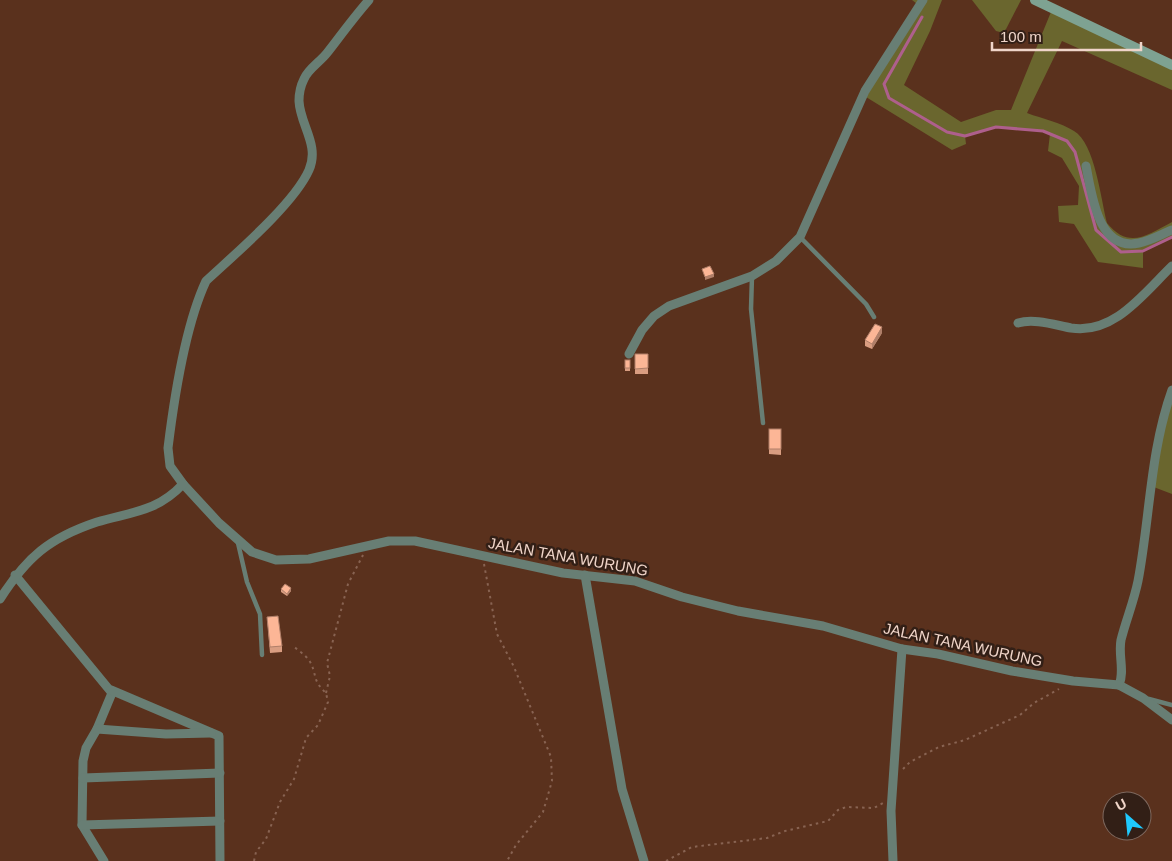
<svg xmlns="http://www.w3.org/2000/svg" width="1172" height="861" viewBox="0 0 1172 861" font-family="Helvetica,sans-serif">
  <style>
    .green { fill: #6a662e }
    .lines { fill: none; stroke-linecap: round; stroke-linejoin: round }
    .stream { stroke: #ae5f8c; stroke-width: 3 }
    .path { stroke: #886352; stroke-width: 2; stroke-dasharray: 2.5 4; stroke-linecap: butt }
    .lane { stroke: #687e74; stroke-width: 4.5 }
    .street { stroke: #687e74; stroke-width: 9 }
    .secondary { stroke: #7ea292; stroke-width: 10 }
    .wall { fill: #d99d81 }
    .shaded-wall { fill: #b07f69 }
    .building { fill: #fcb696; stroke: #b07f69 }
    .labels { text-anchor: middle; stroke-width: 5; stroke-linejoin: round; paint-order: stroke }
    .street-label { font-size: 15px; fill: #f0d5c9; stroke: #321f16 }
  </style>
  <rect width="100%" height="100%" fill="#5a311d"/>
  <!-- green -->
  <g class="green">
    <path d="M912 0H942L930 31 904 85 961 122 996 110H1011L1053 7 1172 65V90L1062 41 1027 113C1043 119 1060 122 1074 131 1095 143 1101 200 1107 223 1129 250 1147 235 1172 222V237L1143 251V268L1098 262 1074 224 1059 222 1058 206 1078 205 1079 186 1062 158 1048 151 1050 134 1043 131 996 127 965 136 966 144 952 150 866 97 921 7Z"/>
    <polygon points="972,0 1021,0 1004,33 996,31"/>
    <polygon points="1172,389 1172,494 1151,486"/>
  </g>
  <g class="lines">
    <!-- stream -->
    <polyline class="stream" points="922,17 884,84 889,98 947,132 965,136 996,127 1043,131 1067,141 1075,152 1096,230 1121,252 1143,251 1172,237"/>
    <!-- path -->
    <g class="path">
      <polyline points="484,564 497,634 514,667 551,757 552,781 543,812 516,845 507,861"/>
      <polyline points="326,693 330,676 327,663 348,584 363,555"/>
      <polyline points="903,769 910,762 939,747 965,740 1020,715 1034,703 1059,689"/>
      <path d="M254 861 256 852 266 839 280 802 294 779 306 738 318 725 328 702 326 693C311 679 318 675 309 660 305 655 298 650 293 646"/>
      <polyline points="666,861 692,847 767,838 785,831 828,821 838,810 846,807 874,808 883,803"/>
    </g>
    <!-- lane -->
    <g class="lane">
      <polyline points="800,237 866,304 874,317"/>
      <polyline points="752,276 751,309 763,423"/>
      <polyline points="238,543 247,582 260,614 262,655"/>
      <polyline points="1149,699 1172,705"/>
    </g>
    <!-- street -->
    <g class="street">
      <path d="M1086 166C1092 195 1098 252 1139 243 1150 241 1162 234 1172 230"/>
      <path d="M1018 323C1034 318 1055 325 1071 328 1114 335 1144 293 1172 266"/>
      <polyline points="629,354 642,330 654,316 669,306 752,276 776,261 800,237 865,91 923,0"/>
      <path d="M1172 390C1150 451 1150 518 1138 581 1134 601 1126 620 1121 640 1118 655 1125 671 1119 685L1143 698 1172 720"/>
      <polyline points="183,484 219,523 252,552 276,560 309,559 389,541 415,541 563,573 635,581 682,597 738,611 823,626 902,649 938,654 1012,671 1073,681 1119,685"/>
      <polyline points="15,575 112,693 97,729 86,748 83,761 82,825 104,861"/>
      <polyline points="585,575 622,789 644,861"/>
      <path d="M0 599C27 557 49 538 97 522 131 512 157 512 183 484L170 466 168 448C174 399 185 326 206 281 234 255 294 204 309 170 320 145 300 125 299 101 299 93 301 85 304 79 308 69 320 62 327 53 341 35 354 17 369 0"/>
      <polyline points="111,690 219,736 220,861"/>
      <polyline points="97,729 166,734 211,733"/>
      <polyline points="83,778 220,773"/>
      <polyline points="82,825 220,821"/>
      <polyline points="893,861 891,811 902,649"/>
    </g>
    <!-- secondary -->
    <polyline class="secondary" points="1035,0 1172,65"/>
  </g>
  <!-- wall -->
  <g class="wall">
    <polygon points="882,333 872,349 865,346 865,340"/>
    <rect x="635" y="354" width="13" height="20"/>
    <polygon points="625,360 630,368 630,371 625,371"/>
    <polygon points="769,429 781,429 781,455 769,454"/>
    <polygon points="281,589 291,591 287,596 281,592"/>
    <polygon points="267,617 282,646 282,652 270,653"/>
  </g>
  <!-- shaded-wall -->
  <g class="shaded-wall">
    <polygon points="714,274 714,277 705,280 705,277"/>
    <polygon points="882,327 882,333 872,349 872,344"/>
    <polygon points="291,588 291,591 287,596 287,594"/>
  </g>
  <!-- building -->
  <g class="building">
    <polygon points="710,266 714,274 705,277 702,269"/>
    <polygon points="875,324 882,327 872,344 865,340"/>
    <polygon points="635,354 648,354 648,368 635,369"/>
    <rect x="625" y="360" width="5" height="8"/>
    <rect x="769" y="429" width="12" height="20"/>
    <polygon points="285,584 291,588 287,594 281,589"/>
    <polygon points="278,616 282,646 270,647 267,617"/>
  </g>
  <g class="labels">
    <!-- street labels -->
    <g class="street-label">
      <text transform="translate(568 557) rotate(10)" y="5">JALAN TANA WURUNG</text>
      <text transform="translate(963 645) rotate(12)" y="5">JALAN TANA WURUNG</text>
    </g>
  </g>
  <!-- north arrow -->
  <g transform="translate(1127 816) rotate(333)"><circle r="24" fill="#321f16" stroke="#7e685e"/>
  <path d="M0-4L9 19L0 12L-9 19Z" fill="#1fc9fd"/>
  <text y="-8" font-size="14" font-weight="bold" text-anchor="middle" fill="#f0d5c9">U</text>
  </g>
  <!-- scale -->
  <path d="M992 42v8h149v-8" fill="none" stroke="#f0d5c9" stroke-width="2.5"/>
  <text x="1000" y="42" font-size="15" fill="#f0d5c9" stroke="#321f16" stroke-width="4" paint-order="stroke">100 m</text>
</svg>
